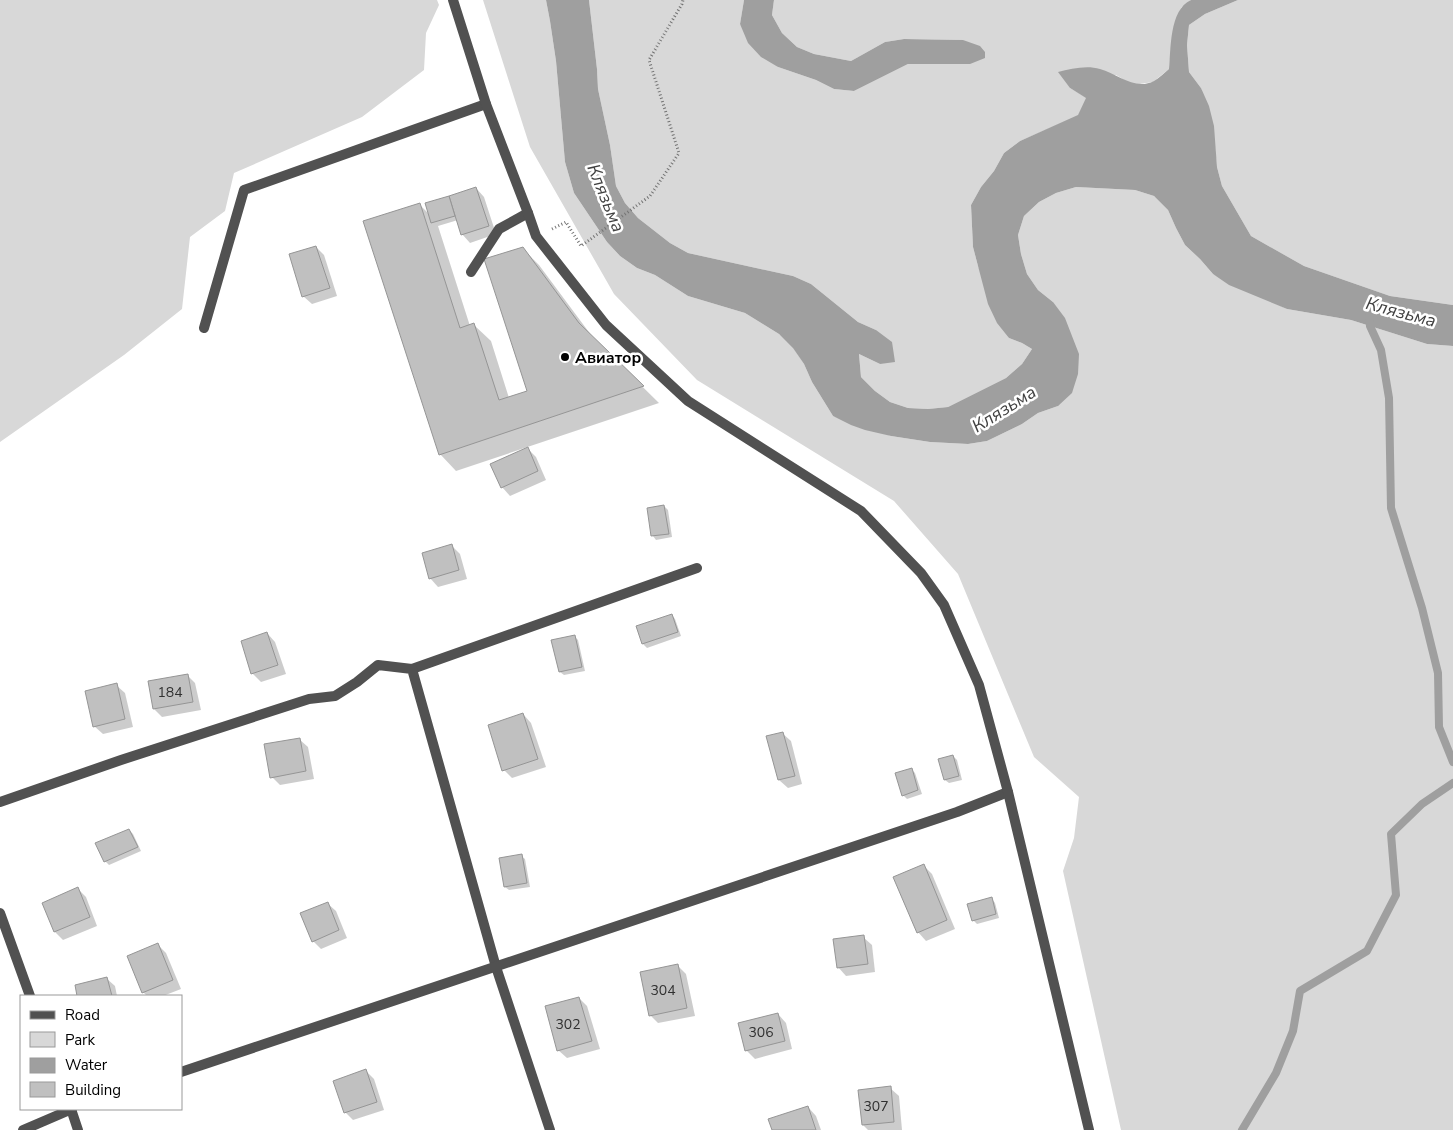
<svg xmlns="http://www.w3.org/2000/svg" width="1453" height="1130" viewBox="0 0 1453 1130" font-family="'Nunito Sans',sans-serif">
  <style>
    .green { fill: #d8d8d8 }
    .water { fill: #9f9f9f }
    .shadow { fill: #0003 }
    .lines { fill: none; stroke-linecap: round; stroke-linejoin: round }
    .stream { stroke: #9f9f9f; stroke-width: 8 }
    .building { fill: #c0c0c0; stroke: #959595 }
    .path { stroke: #737373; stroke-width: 3; stroke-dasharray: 1 2.5; stroke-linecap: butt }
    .service { stroke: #515151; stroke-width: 10 }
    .minor { stroke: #515151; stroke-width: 10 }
    .tertiary { stroke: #515151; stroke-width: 10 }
    .poi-dot { fill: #000; stroke: #fff; stroke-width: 2 }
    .labels { text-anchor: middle; stroke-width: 5; stroke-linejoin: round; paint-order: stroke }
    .number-label { font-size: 14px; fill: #303030 }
    .poi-label { font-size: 16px; font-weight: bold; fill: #000; stroke: #fff; text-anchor: start }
    .water-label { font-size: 18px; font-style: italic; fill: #404040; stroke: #fff }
  </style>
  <rect width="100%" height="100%" fill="#fff"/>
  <!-- green -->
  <g class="green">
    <polygon points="0,0 437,0 439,5 426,33 424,70 362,117 234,173 225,211 190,237 182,309 124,355 0,442"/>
    <polygon points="483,0 546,0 550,21 556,61 565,162 574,193 607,242 620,256 637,268 655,275 688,296 745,313 779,334 793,347 804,364 812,382 833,416 891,436 930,442 968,444 987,441 1022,424 1038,413 1058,406 1053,302 1038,290 1027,274 1021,254 1018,235 1024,216 1039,202 1056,193 1076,187 1135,190 1154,196 1168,210 1176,228 1185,245 1200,259 1213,274 1287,309 1351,320 1427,344 1453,346 1453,1130 1121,1130 1063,871 1074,838 1079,797 1034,757 958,574 894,501 697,380 614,294 530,147"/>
    <polygon points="589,0 744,0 740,24 778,67 816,80 834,89 854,91 908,64 970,64 963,40 904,39 885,42 851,61 814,54 797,47 782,33 772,15 774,0 1191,0 1181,8 1171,48 1169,69 1153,82 1133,85 1116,75 1070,88 1087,98 1078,116 1020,141 1004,153 994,171 981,187 971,205 973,247 978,266 1009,338 1022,343 1032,349 1022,364 1006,378 948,407 928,409 908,408 890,402 875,391 861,377 859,354 880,364 876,330 858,322 811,284 793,276 688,253 670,243 638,218 625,203 616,186 610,145 598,89 597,69"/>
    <polygon points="1238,0 1453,0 1453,305 1390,296 1304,266 1251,236 1222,186 1217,167 1215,147 1201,88 1189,72 1187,45 1189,25 1205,14"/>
  </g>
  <!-- water -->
  <g class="water">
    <path d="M546 0H589L597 69 598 89 610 145 616 186 625 203 638 218 670 243 688 253 793 276 811 284 858 322 876 330 892 342 895 362 880 364 859 354 861 377 875 391 890 402 908 408 928 409 948 407 1006 378 1022 364 1032 349 1022 343 1009 338 997 323 988 304 973 247 971 205 981 187 994 171 1004 153 1020 141 1078 115 1086 98 1070 88 1058 72C1071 69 1086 65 1100 69 1118 74 1135 91 1154 81 1159 78 1164 73 1169 69 1171 50 1169 10 1191 0 1196 0 1230 0 1238 0L1205 14 1189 25 1187 45 1189 72 1201 88 1209 106 1214 126 1217 167 1222 186 1251 236 1304 266 1390 296 1453 305V346L1427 344 1351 320 1287 309 1229 285 1213 274 1200 259 1185 245 1176 228 1168 210 1154 196 1135 190 1076 187 1056 193 1039 202 1024 216 1018 235 1021 254 1027 274 1038 290 1053 302 1065 318 1079 354 1078 374 1072 393 1058 406 1038 413 1022 424 987 441 968 444 930 442 891 436 865 430 851 425 833 416 812 382 804 364 793 348 779 334 745 313 688 296 655 275 637 268 620 256 607 242 574 193 565 162 556 61 550 21Z"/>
    <polygon points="744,0 774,0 772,15 782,33 797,47 814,54 851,61 885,42 904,39 963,40 980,46 985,52 985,58 970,64 908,64 854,91 834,89 816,80 778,67 761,57 748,43 740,24"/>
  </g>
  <!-- shadow -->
  <g class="shadow">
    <polygon points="476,188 484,197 496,234 470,243 462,234 458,220 438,226 470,326 474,325 491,341 509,398 528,392 522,248 539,265 594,339 659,403 456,471 440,454 419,204 429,214 426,204"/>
    <polygon points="316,247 324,255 337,296 312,304 303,296"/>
    <polygon points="528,449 536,457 546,480 510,496 502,487"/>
    <polygon points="664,506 668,510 672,537 656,540 653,536"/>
    <polygon points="452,546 460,554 467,579 438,587 430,578"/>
    <polygon points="672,615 675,619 681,636 647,648 643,644 638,627"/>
    <polygon points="267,633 275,642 286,674 261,682 252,673"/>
    <polygon points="574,636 578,640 585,671 564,675 560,672"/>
    <polygon points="187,675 195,683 201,710 162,717 154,709"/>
    <polygon points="116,685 125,693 133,727 103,734 94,726"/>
    <polygon points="523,714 531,723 546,767 512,778 504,770"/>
    <polygon points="782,733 791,741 802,784 788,788 779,780 768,737"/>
    <polygon points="299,739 308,747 314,779 280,785 272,777"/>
    <polygon points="953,756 957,760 962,780 949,783 945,780"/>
    <polygon points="911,769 915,773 922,794 907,799 903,795"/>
    <polygon points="129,830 133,834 141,851 109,865 105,861"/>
    <polygon points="521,856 525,859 530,887 509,890 505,887"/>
    <polygon points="924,866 932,874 955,929 926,941 918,932"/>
    <polygon points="78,889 86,897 97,926 63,940 55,932"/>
    <polygon points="992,899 995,903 999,918 977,924 973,920"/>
    <polygon points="327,903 336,911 347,938 321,949 313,941"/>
    <polygon points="863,937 872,945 875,972 846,976 838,967"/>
    <polygon points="158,945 166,953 181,989 163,996 147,996 143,992 129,957"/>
    <polygon points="678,966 686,974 695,1016 658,1023 650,1015"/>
    <polygon points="106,978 115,986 117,996 79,996 76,986"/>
    <polygon points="579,998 587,1006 600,1049 567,1058 558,1050"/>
    <polygon points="778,1014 786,1023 792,1049 755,1059 746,1050"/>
    <polygon points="366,1071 374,1079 384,1110 353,1120 345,1112"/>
    <polygon points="890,1088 899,1096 902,1130 868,1130 863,1125"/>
    <polygon points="808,1107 816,1116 821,1130 773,1130"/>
  </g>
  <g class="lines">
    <!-- stream -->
    <g class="stream">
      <polyline points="1369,316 1370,326 1381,350 1389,398 1391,508 1422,608 1438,673 1439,727 1453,762"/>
      <polyline points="1242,1130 1276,1073 1293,1031 1300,991 1367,951 1396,895 1391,834 1422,804 1453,783"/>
    </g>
  </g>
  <!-- building -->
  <g class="building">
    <polygon points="476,187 489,226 461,235 449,196"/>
    <polygon points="449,196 455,216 431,223 425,203"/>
    <polygon points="420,203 460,328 474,323 499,400 527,391 484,259 523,247 579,323 644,386 439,455 363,221"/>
    <polygon points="316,246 330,288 302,297 289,254"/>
    <polygon points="528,447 538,471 501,488 490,464"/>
    <polygon points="664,505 669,534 651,536 647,508"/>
    <polygon points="452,544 459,570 429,579 422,553"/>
    <polygon points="672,614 678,632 642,644 636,626"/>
    <polygon points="267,632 278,665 251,674 241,641"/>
    <polygon points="575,635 582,667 559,672 551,640"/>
    <polygon points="188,674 193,702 153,709 148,681"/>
    <polygon points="117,683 125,719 93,727 85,691"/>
    <polygon points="523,713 538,759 502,771 488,725"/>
    <polygon points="783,732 795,776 778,780 766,736"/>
    <polygon points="300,738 306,771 270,778 264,744"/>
    <polygon points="953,755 959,776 944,780 938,759"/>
    <polygon points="912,768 918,790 902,796 895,773"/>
    <polygon points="129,829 138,847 104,862 95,843"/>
    <polygon points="522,854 527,883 504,887 499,858"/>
    <polygon points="924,864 947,920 917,933 893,877"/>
    <polygon points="78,887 90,917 54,932 42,903"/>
    <polygon points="992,897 996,914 972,921 967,904"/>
    <polygon points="328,902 339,930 312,942 300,913"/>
    <polygon points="864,935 868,964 837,968 833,939"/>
    <polygon points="158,943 173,980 142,993 127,956"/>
    <polygon points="678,964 687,1008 649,1016 640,972"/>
    <polygon points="107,977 112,996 77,996 75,985"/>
    <polygon points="579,997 592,1041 557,1051 545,1006"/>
    <polygon points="778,1013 785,1041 745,1051 738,1023"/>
    <polygon points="366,1069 377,1102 344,1113 333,1081"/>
    <polygon points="891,1086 894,1122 862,1125 858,1090"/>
    <polygon points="808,1106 816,1130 772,1130 768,1119"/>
  </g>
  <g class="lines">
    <!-- path -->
    <polyline class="path" points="552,229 566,222 581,246 650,196 679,153 649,60 682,4 683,0"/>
    <!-- service -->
    <g class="service">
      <polyline points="471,272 499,229 528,213"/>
      <polyline points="204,328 244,190 486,104"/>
      <polyline points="412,669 697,568"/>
    </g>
    <!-- minor -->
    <g class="minor">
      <polyline points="0,802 121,760 309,699 335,696 357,682 378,665 412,669 496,967 550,1130"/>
      <polyline points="0,913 30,996"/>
      <polyline points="181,1072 957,812 1008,792"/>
      <polyline points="71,1109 78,1130"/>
      <polyline points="23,1130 72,1109"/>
    </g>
    <!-- tertiary -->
    <polyline class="tertiary" points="453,0 486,104 528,213 536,236 606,325 688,401 861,511 921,573 944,605 979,685 1008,792 1089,1130"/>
  </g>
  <!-- markers -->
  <circle class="poi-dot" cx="565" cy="357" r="5"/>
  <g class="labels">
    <!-- number labels -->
    <g class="number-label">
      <text x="170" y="697">184</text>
      <text x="663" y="995">304</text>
      <text x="568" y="1029">302</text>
      <text x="761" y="1037">306</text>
      <text x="876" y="1111">307</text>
    </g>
    <!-- poi labels -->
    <g class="poi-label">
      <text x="575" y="363">Авиатор</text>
    </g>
    <!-- water labels -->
    <g class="water-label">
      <text transform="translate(606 198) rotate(68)" y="6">Клязьма</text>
      <text transform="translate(1401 312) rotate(15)" y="6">Клязьма</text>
      <text transform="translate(1004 409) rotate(-32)" y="6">Клязьма</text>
    </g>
  </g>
  <!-- legend -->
  <rect x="20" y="995" width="162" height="115" fill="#ffffff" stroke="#999999"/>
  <rect x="30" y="1011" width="25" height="8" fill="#515151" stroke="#999999"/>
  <text x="65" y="1020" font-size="15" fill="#000000">Road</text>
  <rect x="30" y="1032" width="25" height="15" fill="#d8d8d8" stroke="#999999"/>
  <text x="65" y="1045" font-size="15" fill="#000000">Park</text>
  <rect x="30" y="1058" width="25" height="15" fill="#9f9f9f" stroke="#999999"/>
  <text x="65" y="1070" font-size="15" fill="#000000">Water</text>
  <rect x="30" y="1082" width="25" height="15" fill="#c0c0c0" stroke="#999999"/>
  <text x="65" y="1095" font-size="15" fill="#000000">Building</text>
</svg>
